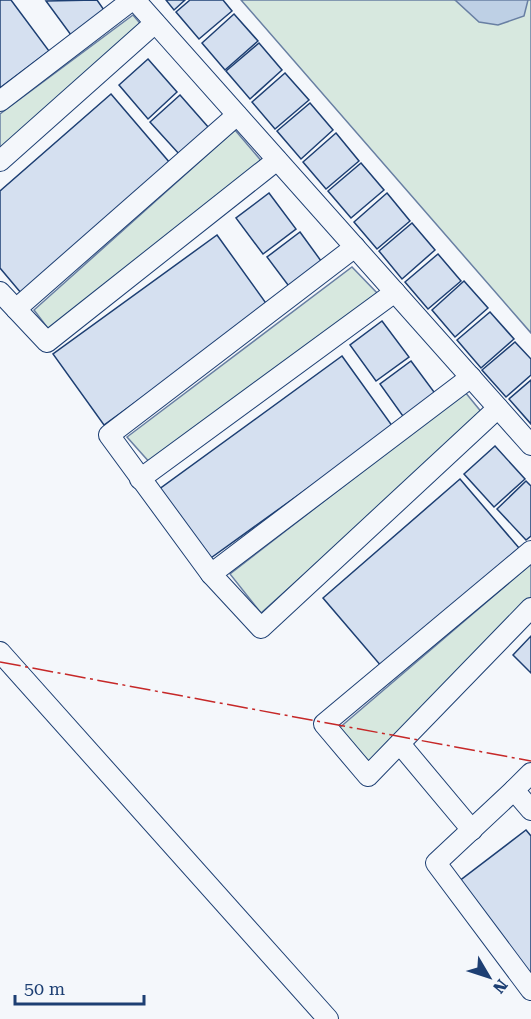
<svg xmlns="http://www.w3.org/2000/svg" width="531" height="1019" viewBox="0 0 531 1019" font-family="'Roboto Serif',serif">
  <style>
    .green { fill: #d7e8df; stroke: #687fa3; stroke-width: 1.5 }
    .water { fill: #bed0e5; stroke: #687fa3; stroke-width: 1.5 }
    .building { fill: #d5e0f0; stroke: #1d3f73; stroke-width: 1.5 }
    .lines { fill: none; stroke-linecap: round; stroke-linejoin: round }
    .minor-casing { stroke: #1d3f73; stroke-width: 22 }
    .minor { stroke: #f4f7fb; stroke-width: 20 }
    .power { stroke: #c62828; stroke-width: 1.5; stroke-dasharray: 21 4.5 3 4.5; stroke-linecap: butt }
  </style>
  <rect width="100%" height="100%" fill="#f4f7fb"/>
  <!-- green -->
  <g class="green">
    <polygon points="241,0 531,0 531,333"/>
    <polygon points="133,15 144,28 0,156 0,114"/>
    <polygon points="235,130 264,164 50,331 34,310"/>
    <polygon points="352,267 379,295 151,464 127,437"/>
    <polygon points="465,392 483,414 261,613 230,574"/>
    <polygon points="531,564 531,600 369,765 338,729"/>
  </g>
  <!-- water -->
  <polygon class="water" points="455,0 528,0 524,16 498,25 479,22"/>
  <!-- building -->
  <g class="building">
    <polygon points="0,0 11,0 49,51 0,88"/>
    <polygon points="97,0 104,10 71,35 46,1"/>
    <polygon points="166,0 185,0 174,10"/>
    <polygon points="190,0 223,0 232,11 199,39 176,12"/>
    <polygon points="234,14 258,41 225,70 202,43"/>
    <polygon points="259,43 282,70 250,99 226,71"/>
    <polygon points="148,59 177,92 148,119 119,85"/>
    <polygon points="285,73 309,100 275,129 252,102"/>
    <polygon points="111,94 170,163 21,293 0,268 0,191"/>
    <polygon points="180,95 209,128 180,155 150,122"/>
    <polygon points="310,103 333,130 301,159 277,131"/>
    <polygon points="336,133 359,161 326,189 303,162"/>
    <polygon points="361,163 384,190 351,218 328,191"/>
    <polygon points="269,193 296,229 263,254 236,218"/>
    <polygon points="387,193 410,221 377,249 354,222"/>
    <polygon points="412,223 435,250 402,279 379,251"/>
    <polygon points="300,232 324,265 291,289 267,257"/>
    <polygon points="217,235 268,306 104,425 53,354"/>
    <polygon points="438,254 461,281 428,309 405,282"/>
    <polygon points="464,281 488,308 455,337 432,310"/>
    <polygon points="490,312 514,339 481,368 457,340"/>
    <polygon points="382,321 409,357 376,381 350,345"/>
    <polygon points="515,342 531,359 531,375 506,397 482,370"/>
    <polygon points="342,356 393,427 208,560 158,490"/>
    <polygon points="411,361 437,396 405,419 380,384"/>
    <polygon points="531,380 531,424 509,399"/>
    <polygon points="495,446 525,479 494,507 464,474"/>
    <polygon points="460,479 519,548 382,667 323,598"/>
    <polygon points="526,481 531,486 531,536 526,540 497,509"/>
    <polygon points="531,636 531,673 513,655"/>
    <polygon points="526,830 531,836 531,977 458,882"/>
  </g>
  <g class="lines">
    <defs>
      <g id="minor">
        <polyline points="135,0 531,445"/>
        <polyline points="0,101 132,0"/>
        <polyline points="0,161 155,23"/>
        <polyline points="355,247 109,435 211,574 261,628 498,408"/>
        <polyline points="0,292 47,342 277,160"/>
        <polyline points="16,309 237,115"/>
        <polyline points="140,479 395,292"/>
        <polyline points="531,551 324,724 368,776 531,608"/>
        <polyline points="211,574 471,377"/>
        <polyline points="0,652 328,1019"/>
        <polyline points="400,744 472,830"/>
        <polyline points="531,773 514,790 531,810"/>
        <polyline points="514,790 436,863 531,990"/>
      </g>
    </defs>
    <!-- minor casing -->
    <use href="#minor" class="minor-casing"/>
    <!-- minor -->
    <use href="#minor" class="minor"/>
    <!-- power -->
    <polyline class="power" points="0,662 531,761"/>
  </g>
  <!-- north arrow -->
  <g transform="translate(489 977) rotate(129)" stroke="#f4f7fb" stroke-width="4.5" paint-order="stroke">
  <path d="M0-4.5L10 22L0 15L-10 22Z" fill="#1d3f73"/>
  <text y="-9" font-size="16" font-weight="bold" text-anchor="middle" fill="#1d3f73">N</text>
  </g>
  <!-- scale -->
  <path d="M15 995v9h129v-9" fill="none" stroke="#1d3f73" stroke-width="3"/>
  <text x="24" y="995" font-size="18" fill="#1d3f73" stroke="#f4f7fb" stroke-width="4.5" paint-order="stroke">50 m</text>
</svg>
